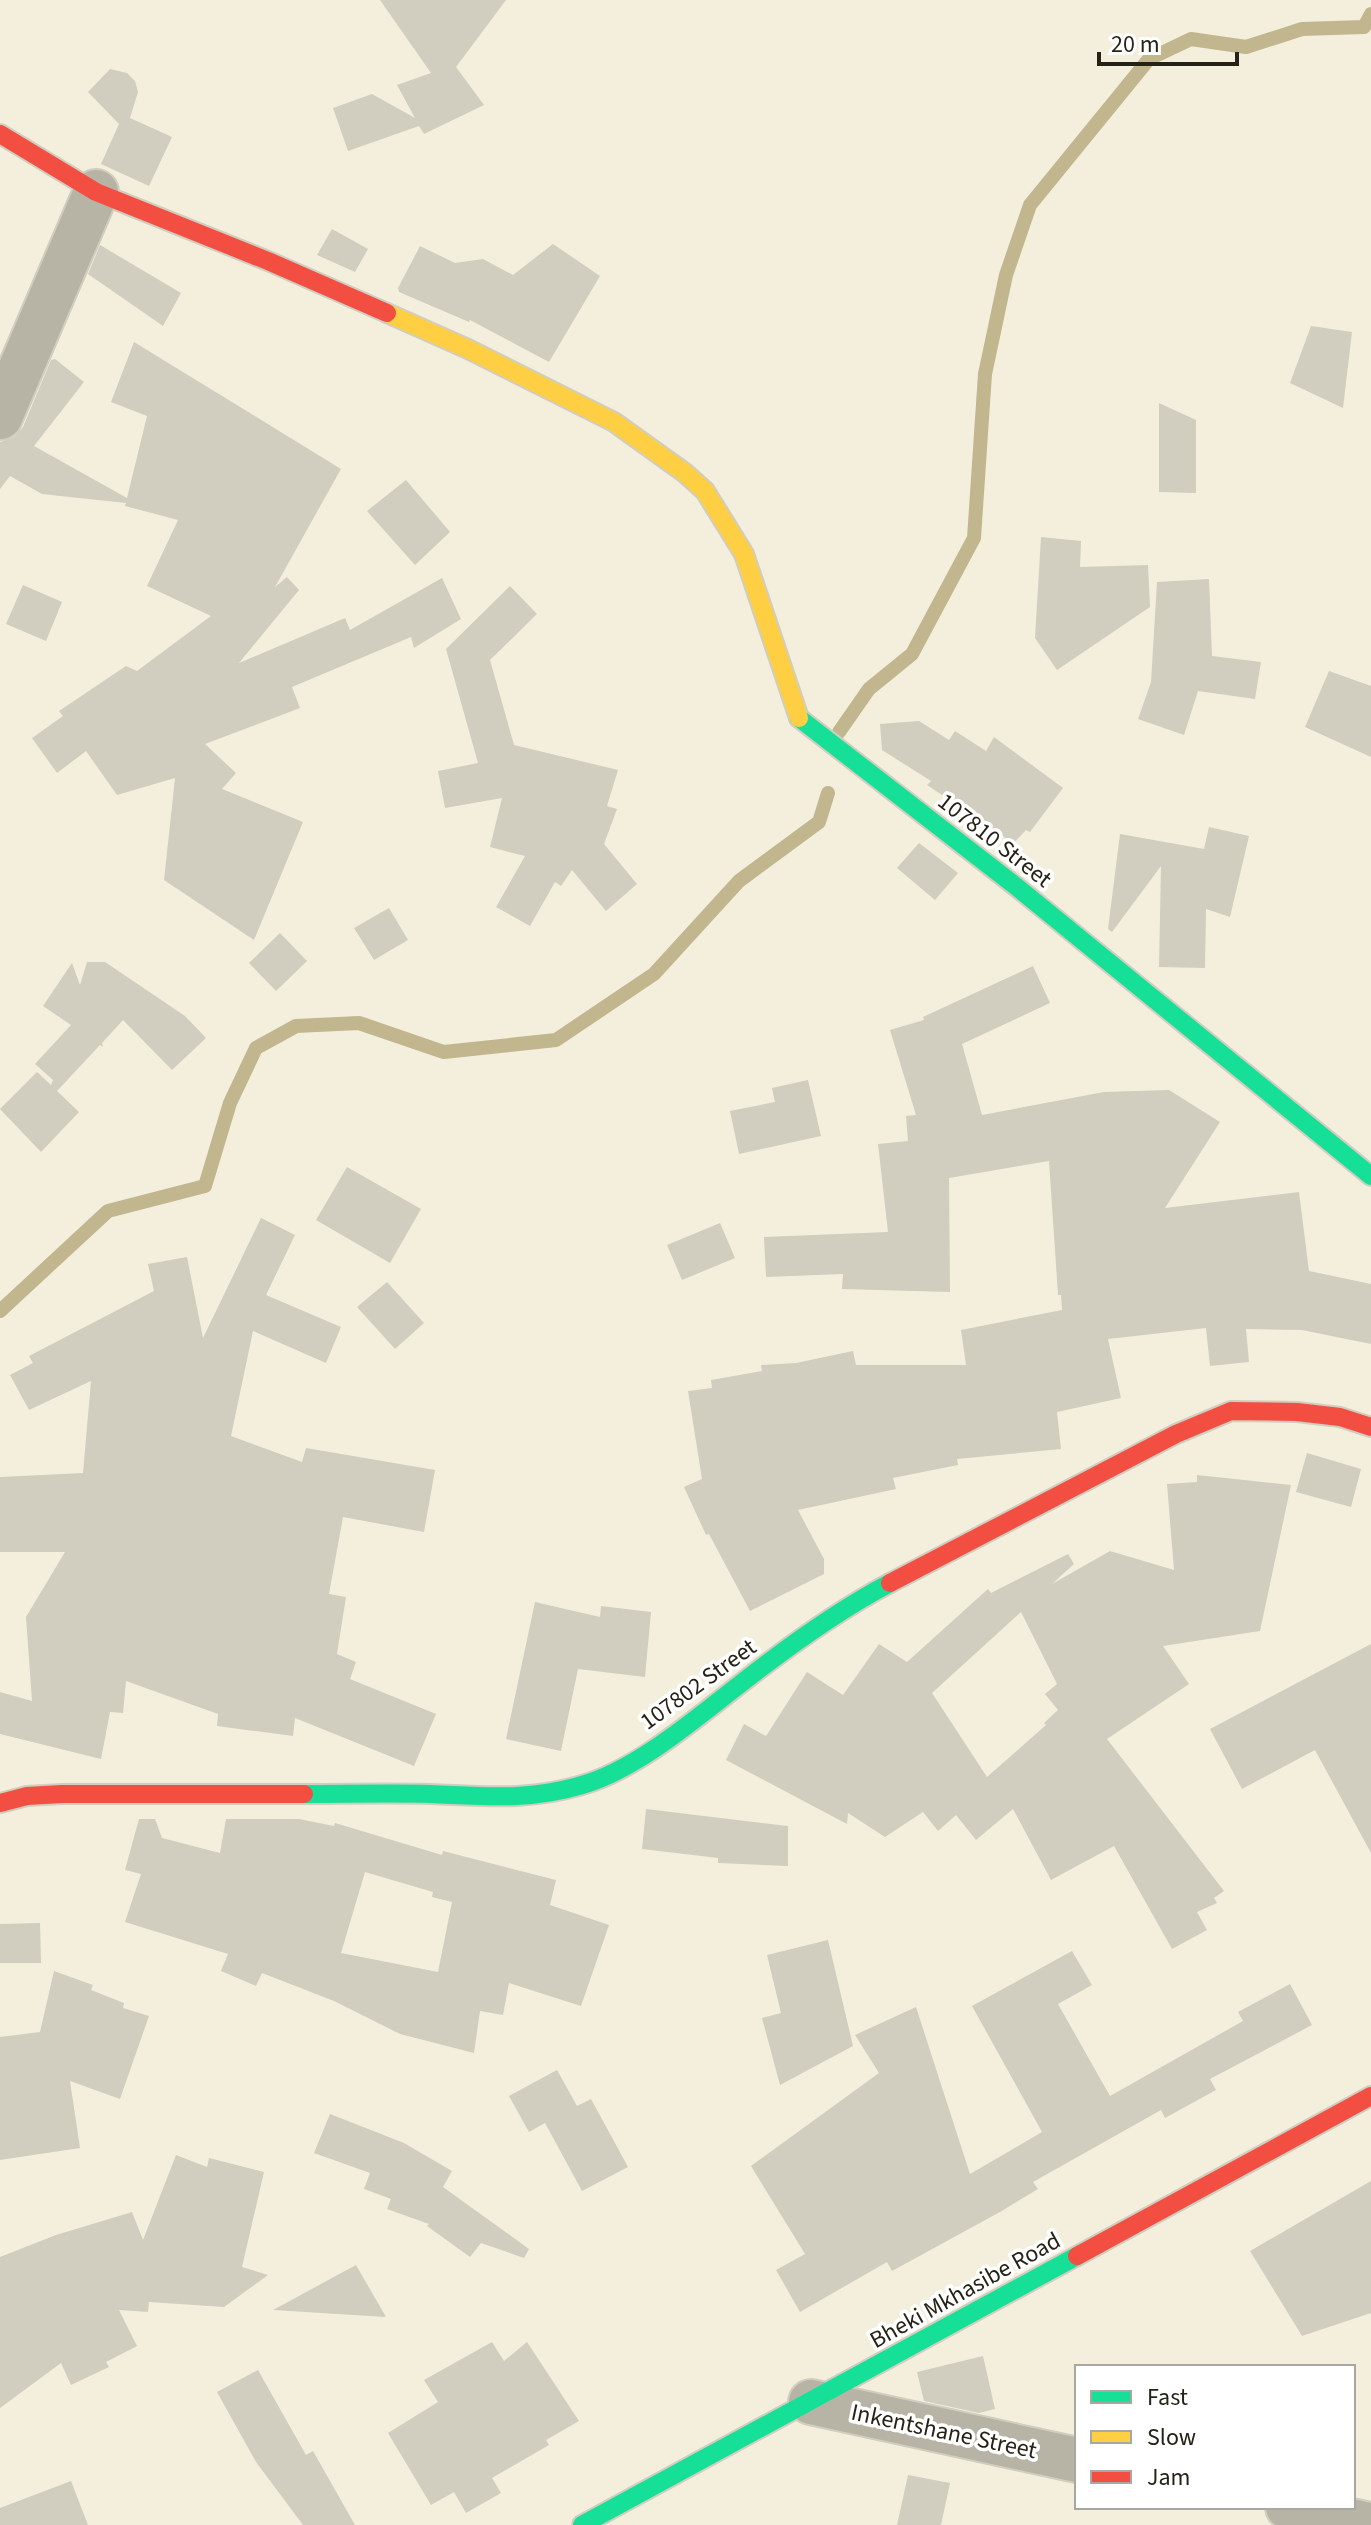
<svg xmlns="http://www.w3.org/2000/svg" width="1371" height="2525" viewBox="0 0 1371 2525" font-family="'Source Sans 3',sans-serif">
  <style>
    .lines { fill: none; stroke-linecap: round; stroke-linejoin: round }
    .stream { stroke: #c1b68e; stroke-width: 14 }
    .building { fill: #d1cdbf; fill-rule: evenodd }
    .street-casing { stroke: #d1cdbf; stroke-width: 48 }
    .fast-casing { stroke: #d1cdbf; stroke-width: 22 }
    .slow-casing { stroke: #d1cdbf; stroke-width: 22 }
    .jam-casing { stroke: #d1cdbf; stroke-width: 22 }
    .street { stroke: #b8b4a5; stroke-width: 44 }
    .fast { stroke: #16e098; stroke-width: 18 }
    .slow { stroke: #ffcf43; stroke-width: 18 }
    .jam { stroke: #f24e42; stroke-width: 18 }
    .labels { text-anchor: middle; stroke-width: 7; stroke-linejoin: round; paint-order: stroke }
    .street-label { font-size: 24px; fill: #252216; stroke: #fff }
  </style>
  <rect width="100%" height="100%" fill="#f4efdd"/>
  <g class="lines">
    <!-- stream -->
    <g class="stream">
      <polyline points="839,732 869,689 912,654 974,538 985,374 1006,275 1030,205 1149,59 1191,39 1246,47 1302,29 1364,27 1371,14"/>
      <polyline points="0,1311 108,1211 205,1186 230,1103 256,1048 296,1026 359,1023 444,1052 556,1040 654,974 739,881 819,822 828,793"/>
    </g>
  </g>
  <!-- building -->
  <g class="building">
    <polygon points="380,0 506,0 456,67 484,105 424,134 419,126 348,151 333,108 372,94 415,118 397,85 431,73"/>
    <polygon points="110,69 127,73 135,81 138,92 130,118 172,137 149,186 101,164 119,124 88,92"/>
    <polygon points="332,229 368,249 355,272 317,255"/>
    <polygon points="553,244 600,276 549,362 470,320 469,322 399,292 398,288 420,246 455,263 483,259 513,275"/>
    <polygon points="100,245 181,293 163,326 88,274"/>
    <polygon points="1311,326 1352,332 1343,408 1290,383"/>
    <polygon points="134,342 341,469 275,587 287,577 299,590 239,663 345,618 350,630 442,578 461,619 414,648 411,637 292,687 300,708 205,744 236,773 222,789 303,822 254,940 164,880 175,778 117,795 86,751 57,773 32,738 63,716 59,711 126,666 137,671 211,616 147,586 178,520 125,506 126,503 42,494 10,476 0,489 0,442 14,437 23,427 51,360 55,359 84,382 34,446 127,498 147,416 111,402"/>
    <polygon points="1159,403 1196,420 1196,493 1159,492"/>
    <polygon points="406,480 450,532 415,565 367,511"/>
    <polygon points="1041,537 1081,541 1080,567 1148,565 1150,607 1057,670 1035,638"/>
    <polygon points="1209,579 1212,656 1261,662 1255,699 1198,691 1184,735 1138,719 1151,682 1157,582"/>
    <polygon points="23,585 62,602 46,641 6,624"/>
    <polygon points="510,586 537,614 490,660 514,745 618,770 607,806 617,809 604,844 637,884 606,911 572,870 561,886 555,882 530,926 496,907 525,856 490,847 502,798 445,808 438,771 478,763 446,649"/>
    <polygon points="1329,671 1371,686 1371,757 1305,727"/>
    <polygon points="919,721 949,740 955,731 986,751 994,737 1063,788 1030,832 1026,830 1012,845 999,832 994,838 952,806 954,803 927,785 931,781 882,750 880,724"/>
    <polygon points="1209,827 1249,836 1230,917 1206,909 1205,968 1159,967 1161,866 1112,932 1108,929 1120,834 1204,849"/>
    <polygon points="919,843 958,873 935,900 897,868"/>
    <polygon points="389,908 408,940 374,960 354,928"/>
    <polygon points="280,933 307,961 276,991 249,963"/>
    <polygon points="87,962 105,962 185,1016 206,1038 172,1070 123,1020 102,1043 103,1047 100,1045 57,1091 79,1112 41,1152 0,1109 37,1072 51,1085 53,1080 35,1064 71,1025 43,1006 72,963 80,985"/>
    <polygon points="1033,966 1050,1003 962,1044 982,1115 1104,1092 1169,1090 1220,1122 1165,1208 1299,1192 1309,1271 1371,1284 1371,1344 1302,1330 1246,1329 1249,1362 1210,1366 1206,1328 1108,1339 1121,1398 1057,1412 1061,1449 957,1459 958,1465 893,1478 896,1489 798,1510 824,1559 824,1574 750,1611 709,1534 706,1535 684,1487 702,1479 688,1391 712,1388 711,1380 762,1371 761,1365 796,1363 853,1351 856,1365 966,1365 961,1330 1062,1310 1061,1295 1058,1295 1049,1161 949,1178 950,1292 842,1289 843,1274 766,1277 764,1237 888,1232 878,1144 908,1141 906,1116 916,1115 890,1030 924,1020 923,1017"/>
    <polygon points="808,1080 821,1136 739,1154 730,1111 775,1102 772,1088"/>
    <polygon points="347,1167 421,1209 390,1263 316,1220"/>
    <polygon points="261,1218 295,1235 266,1295 341,1327 326,1363 253,1331 231,1436 302,1462 306,1448 435,1470 424,1532 343,1517 329,1594 346,1597 337,1654 356,1662 350,1679 436,1714 414,1766 295,1718 293,1736 217,1726 218,1714 126,1681 123,1713 110,1712 101,1759 0,1734 0,1692 32,1701 26,1617 65,1552 0,1552 0,1477 83,1473 91,1381 29,1410 10,1375 33,1363 29,1356 154,1291 148,1264 187,1257 203,1338"/>
    <polygon points="720,1223 735,1258 682,1280 667,1245"/>
    <polygon points="387,1282 424,1323 395,1349 357,1307"/>
    <polygon points="1307,1453 1361,1469 1351,1507 1296,1492"/>
    <path d="M1197 1475 1291 1485 1260 1631 1163 1646 1189 1684 1107 1739 1224 1891 1214 1898 1217 1903 1197 1912 1207 1930 1172 1949 1114 1846 1051 1880 1013 1809 976 1840 956 1815 938 1831 923 1812 885 1837 848 1813 847 1824 726 1760 744 1724 766 1736 807 1672 843 1695 879 1644 907 1662 988 1589 991 1593 1068 1554 1074 1564 1052 1584 1110 1551 1174 1570 1167 1484 1197 1482ZM1021 1612 1057 1684 1045 1694 1058 1710 1044 1723 1046 1725 987 1777 932 1693Z"/>
    <polygon points="535,1602 600,1617 601,1606 651,1612 645,1677 578,1669 561,1751 506,1739"/>
    <polygon points="1371,1644 1371,1853 1315,1750 1242,1789 1210,1729"/>
    <polygon points="646,1809 788,1826 788,1866 718,1863 718,1858 642,1849"/>
    <path d="M139 1819H155L162 1838 220 1853 226 1819H299L334 1826 335 1823 442 1855 443 1851 556 1880 550 1905 609 1925 581 2006 509 1983 503 2015 480 2011 474 2053 400 2034 334 2001 262 1973 256 1986 221 1971 228 1954 125 1922 141 1874 125 1870ZM365 1872 433 1892 432 1897 452 1902 438 1972 341 1953Z"/>
    <polygon points="40,1923 41,1963 0,1963 0,1924"/>
    <polygon points="828,1940 853,2046 780,2085 762,2018 781,2013 767,1955"/>
    <polygon points="1072,1951 1092,1985 1058,2004 1110,2096 1243,2021 1238,2012 1290,1984 1312,2025 1210,2079 1216,2090 1165,2118 1161,2110 1033,2182 1038,2189 1000,2212 892,2271 887,2262 800,2312 776,2270 805,2254 751,2166 879,2073 855,2035 916,2007 970,2174 1042,2132 972,2006"/>
    <polygon points="54,1971 93,1985 91,1990 124,2003 123,2008 149,2016 120,2099 70,2081 80,2148 0,2160 0,2037 40,2032"/>
    <polygon points="557,2070 577,2106 591,2099 628,2167 582,2191 545,2123 529,2132 509,2096"/>
    <polygon points="330,2114 404,2143 452,2171 443,2187 529,2249 524,2258 481,2243 470,2257 427,2226 429,2224 387,2209 391,2199 364,2189 370,2173 314,2153"/>
    <polygon points="176,2155 207,2167 209,2158 264,2172 242,2267 268,2275 224,2307 149,2302 148,2312 119,2310 137,2346 106,2362 109,2367 71,2385 61,2363 0,2408 0,2257 56,2235 132,2212 143,2240"/>
    <polygon points="1371,2181 1371,2313 1302,2336 1250,2251"/>
    <polygon points="356,2265 386,2317 273,2310"/>
    <polygon points="492,2342 504,2361 527,2342 579,2421 546,2440 549,2445 492,2478 501,2493 466,2513 454,2492 431,2505 388,2433 438,2402 424,2380"/>
    <polygon points="983,2356 995,2409 979,2413 924,2401 917,2372"/>
    <polygon points="258,2370 306,2455 313,2451 355,2525 303,2525 256,2462 217,2392"/>
    <polygon points="908,2475 950,2483 941,2525 897,2525"/>
    <polygon points="71,2481 88,2525 0,2525 0,2508"/>
  </g>
  <g class="lines">
    <defs>
      <g id="street">
        <polyline points="0,417 96,192"/>
        <polyline points="811,2402 1077,2460"/>
        <polyline points="1288,2507 1369,2525"/>
      </g>
      <g id="fast">
        <polyline points="799,718 1018,888 1371,1176"/>
        <path d="M304 1794C346 1794 389 1793 431 1794 485 1796 528 1801 582 1785 636 1770 695 1719 739 1685 786 1648 837 1611 890 1583"/>
        <polyline points="582,2525 1077,2256"/>
      </g>
      <polyline id="slow" points="387,313 468,349 614,422 685,473 705,491 744,554 799,718"/>
      <g id="jam">
        <polyline points="0,134 96,192 268,261 387,313"/>
        <polyline points="890,1583 1176,1434 1231,1411 1297,1412 1340,1417 1371,1427"/>
        <polyline points="0,1803 27,1796 62,1794 304,1794"/>
        <polyline points="1077,2256 1371,2096"/>
      </g>
    </defs>
    <!-- street casing -->
    <use href="#street" class="street-casing"/>
    <!-- fast casing -->
    <use href="#fast" class="fast-casing"/>
    <!-- slow casing -->
    <use href="#slow" class="slow-casing"/>
    <!-- jam casing -->
    <use href="#jam" class="jam-casing"/>
    <!-- street -->
    <use href="#street" class="street"/>
    <!-- fast -->
    <use href="#fast" class="fast"/>
    <!-- slow -->
    <use href="#slow" class="slow"/>
    <!-- jam -->
    <use href="#jam" class="jam"/>
  </g>
  <g class="labels">
    <!-- street labels -->
    <g class="street-label">
      <text transform="translate(995 840) rotate(38)" y="8">107810 Street</text>
      <text transform="translate(698 1684) rotate(-36)" y="8">107802 Street</text>
      <text transform="translate(965 2290) rotate(-29)" y="8">Bheki Mkhasibe Road</text>
      <text transform="translate(944 2431) rotate(12)" y="8">Inkentshane Street</text>
    </g>
  </g>
  <!-- legend -->
  <rect x="1075" y="2365" width="280" height="144" fill="#ffffff" stroke="#a8a7a2" stroke-width="2"/>
  <rect x="1091" y="2391" width="40" height="12" fill="#16e098" stroke="#a8a7a2" stroke-width="2"/>
  <text x="1147" y="2405" font-size="24" fill="#252216">Fast</text>
  <rect x="1091" y="2431" width="40" height="12" fill="#ffcf43" stroke="#a8a7a2" stroke-width="2"/>
  <text x="1147" y="2445" font-size="24" fill="#252216">Slow</text>
  <rect x="1091" y="2471" width="40" height="12" fill="#f24e42" stroke="#a8a7a2" stroke-width="2"/>
  <text x="1147" y="2485" font-size="24" fill="#252216">Jam</text>
  <!-- scale -->
  <path d="M1099 52v12h138v-12" fill="none" stroke="#252216" stroke-width="4"/>
  <text x="1111" y="52" font-size="24" fill="#252216" stroke="#ffffff" stroke-width="6" paint-order="stroke">20 m</text>
</svg>
